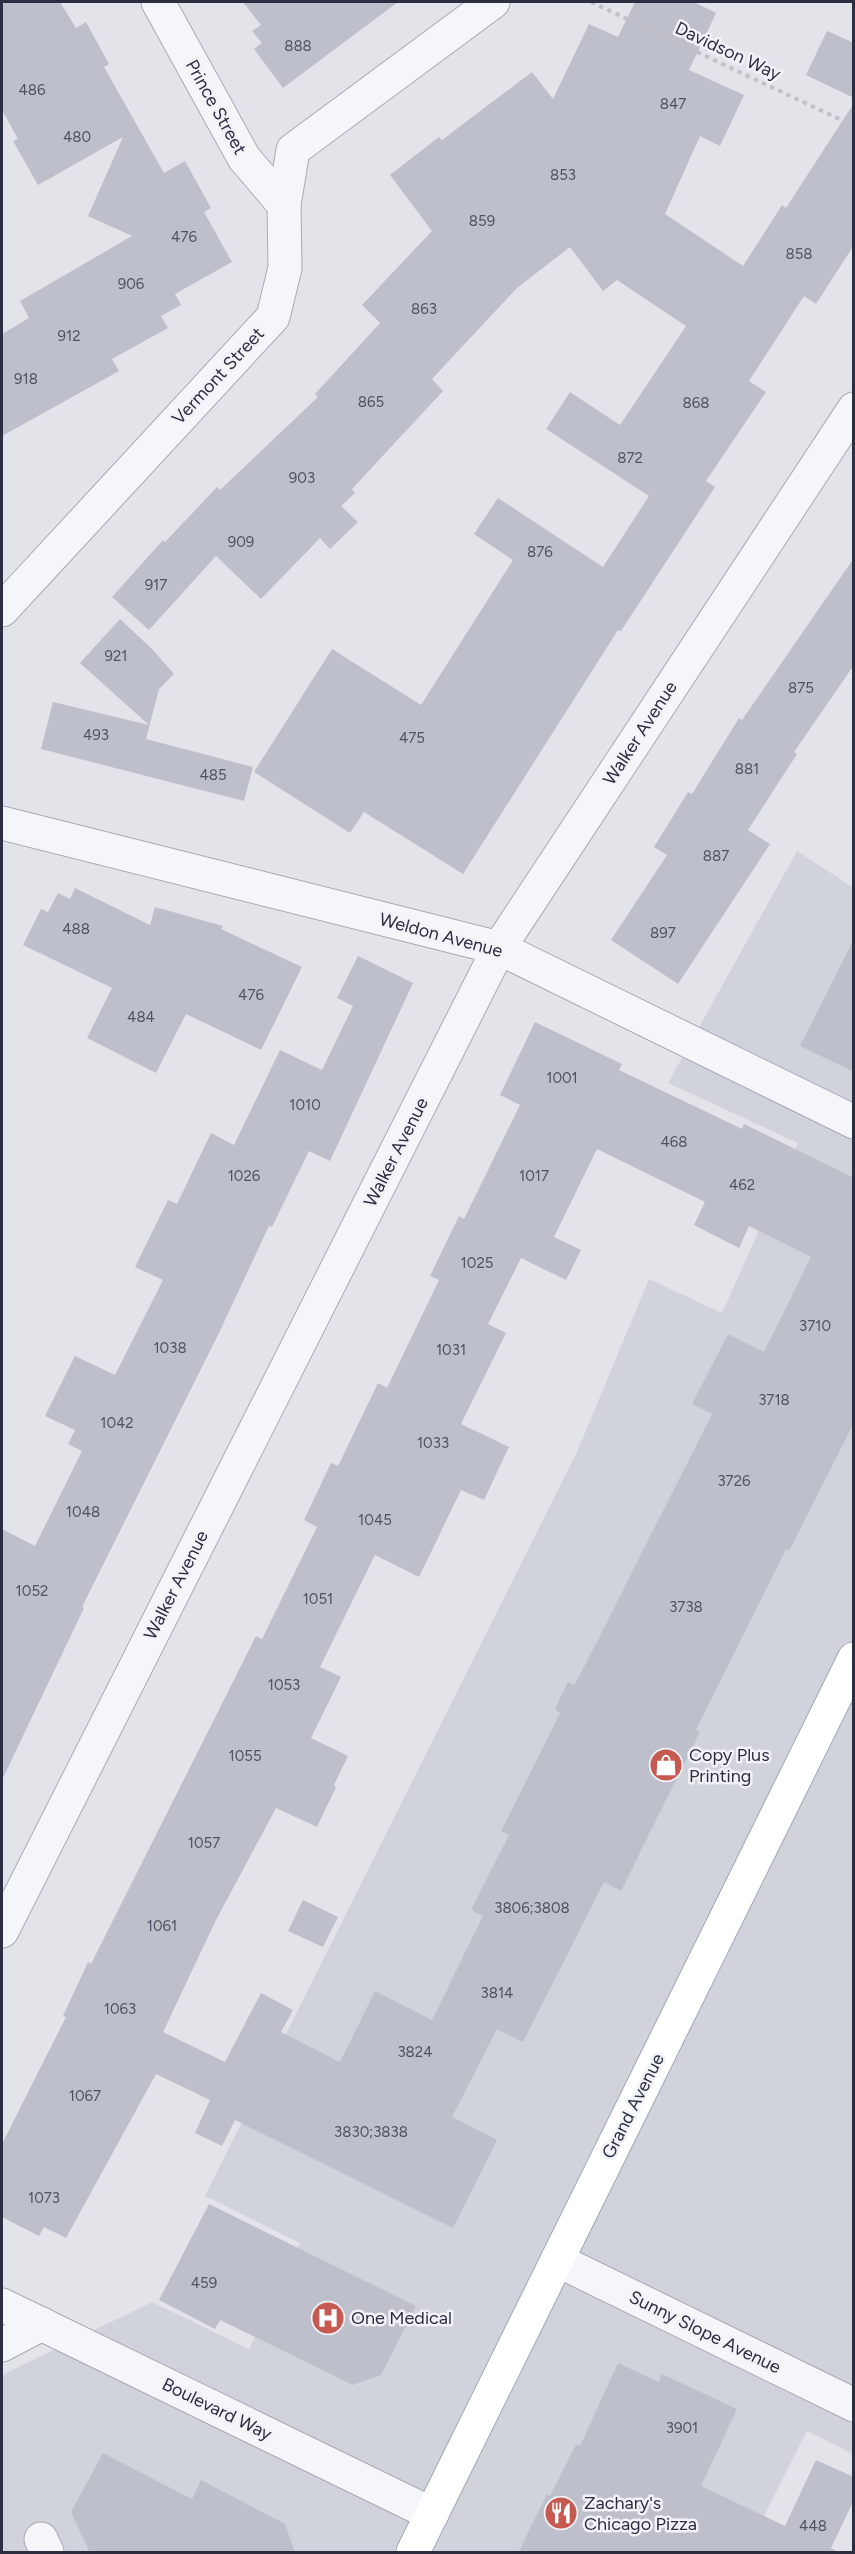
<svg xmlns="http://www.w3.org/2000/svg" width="855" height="2554" viewBox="0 0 855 2554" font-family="Figtree,sans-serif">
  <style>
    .built { fill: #d1d3dc }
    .building { fill: #bdbfca; fill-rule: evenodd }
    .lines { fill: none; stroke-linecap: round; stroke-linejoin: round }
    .minor-casing { stroke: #a8aab4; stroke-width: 35 }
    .major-casing { stroke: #a3a6b5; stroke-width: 35 }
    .path { stroke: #c1c2c9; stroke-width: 4; stroke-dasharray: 4.5 4.5; stroke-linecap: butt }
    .minor { stroke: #f5f6f9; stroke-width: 33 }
    .major { stroke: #fff; stroke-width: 33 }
    .labels { text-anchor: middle; stroke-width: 5; stroke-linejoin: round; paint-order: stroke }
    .number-label { font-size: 15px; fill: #505363 }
    .street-label { font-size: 18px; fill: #2c2f41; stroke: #f2f3f8 }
    .poi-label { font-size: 18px; fill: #2c2f41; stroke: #f2f3f8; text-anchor: start }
  </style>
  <rect width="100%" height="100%" fill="#e3e4ea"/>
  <!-- built -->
  <polygon class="built" points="797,851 854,888 853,2454 807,2431 746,2552 2,2552 2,2375 152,2302 249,2349 300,2243 205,2196 577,1452 649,1279 722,1313 798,1143 668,1083"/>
  <!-- building -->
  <g class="building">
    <polygon points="2,2 60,2 76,28 86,22 109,64 104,67 164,173 185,161 211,208 204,212 232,262 175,294 181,305 161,316 168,328 112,359 119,371 2,436 2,334 29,318 20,301 132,236 88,216 123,137 38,185 13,141 18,139 2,110"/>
    <polygon points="243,2 398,2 283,88 254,49 262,43 252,31 261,25"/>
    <polygon points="635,2 694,2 716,13 689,70 744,95 720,146 700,136 665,214 743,266 782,205 786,208 854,103 854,245 816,304 804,296 749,381 766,392 706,481 715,487 621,631 618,630 463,874 364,812 350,833 254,772 332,649 421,705 513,560 474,534 498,498 603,567 649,496 546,429 570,392 620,425 686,326 617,280 603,291 570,247 517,288 432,379 443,391 352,489 355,493 341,506 358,522 330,549 320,538 261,599 216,556 149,630 112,597 163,540 165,542 217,487 220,490 318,397 315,394 380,323 362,305 432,231 390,175 439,137 442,140 532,72 553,99 589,24 618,37"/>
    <polygon points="827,31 854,43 854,98 806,75"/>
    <polygon points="854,558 854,665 794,752 797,754 748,830 770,844 678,984 611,940 667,855 654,847 688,792 692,794 739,718 742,720"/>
    <polygon points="120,619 152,649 174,674 159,689 146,739 253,767 244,801 41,749 53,702 149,725 80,663"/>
    <polygon points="75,888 150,925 155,907 223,926 221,929 302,967 261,1050 186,1014 156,1073 87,1038 112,988 23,945 41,909 48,912 58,893 70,899"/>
    <polygon points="854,939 854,1072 800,1046"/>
    <polygon points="358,956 413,983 330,1161 309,1151 272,1227 269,1226 217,1337 82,1607 84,1608 2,1780 2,1529 35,1546 82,1451 68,1444 75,1430 45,1416 75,1356 115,1375 163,1280 135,1267 168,1200 177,1204 211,1133 234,1145 280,1050 322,1070 353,1006 337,998"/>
    <path d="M535 1022 622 1064 619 1070 742 1129 744 1124 854 1178V1423L789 1551 786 1549 696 1730 700 1732 621 1891 604 1882 523 2042 497 2029 452 2117 497 2140 453 2228 235 2120 222 2146 195 2133 210 2100 156 2074 66 2238 44 2227 39 2236 2 2217V2144L66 2017 63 2016 88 1962 91 1964 256 1636 262 1639 317 1527 304 1520 331 1463 338 1466 378 1383 387 1388 439 1280 430 1276 459 1216 464 1219 520 1105 500 1095ZM597 1149 705 1202 694 1225 739 1248 749 1226 811 1257 764 1352 728 1334 692 1404 712 1414 581 1673 574 1685 568 1682 555 1709 560 1713 501 1831 509 1835 471 1910 483 1916 432 2020 375 1991 340 2062 281 2032 293 2010 261 1993 225 2062 163 2032 216 1920 276 1808 317 1827 336 1787 334 1785 348 1756 311 1738 341 1677 320 1667 375 1555 419 1577 461 1490 484 1500 509 1447 461 1424 506 1333 488 1324 521 1258 566 1280 581 1250 554 1237Z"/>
    <polygon points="303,1900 338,1917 323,1947 288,1931"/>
    <polygon points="209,2204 416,2306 381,2375 353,2385 220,2320 215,2329 159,2300"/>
    <polygon points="618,2363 659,2382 662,2374 737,2409 701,2486 785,2526 816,2460 854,2477 854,2500 831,2548 840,2553 518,2553 547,2494 550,2496 576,2444 580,2446"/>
    <polygon points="103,2453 192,2499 201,2480 285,2524 295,2553 90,2553 71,2512"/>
  </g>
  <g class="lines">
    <defs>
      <g id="minor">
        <polyline points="158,2 244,158 284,205"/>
        <polyline points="2,610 273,317 285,268 284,205 293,150 493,2"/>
        <polyline points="2,823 499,948 854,1122"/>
        <polyline points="2,1931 499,948 854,409"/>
        <polyline points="557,2260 854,2405"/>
        <polyline points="2,2305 432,2514"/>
        <polyline points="2,2345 42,2324"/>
        <polyline points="41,2539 47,2552"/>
      </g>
      <polyline id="major" points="413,2552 854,1659"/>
    </defs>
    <!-- minor casing -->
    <use href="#minor" class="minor-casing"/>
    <!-- major casing -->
    <use href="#major" class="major-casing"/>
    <!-- path -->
    <polyline class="path" points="591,2 854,126"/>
    <!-- minor -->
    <use href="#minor" class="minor"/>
    <!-- major -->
    <use href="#major" class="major"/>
  </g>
  <!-- icons -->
  <defs>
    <symbol id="shop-disc" viewBox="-11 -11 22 22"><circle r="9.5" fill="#c65a51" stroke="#f2f3f8"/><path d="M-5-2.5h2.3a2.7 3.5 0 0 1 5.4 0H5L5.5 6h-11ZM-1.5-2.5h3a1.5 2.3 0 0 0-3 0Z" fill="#fff"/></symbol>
    <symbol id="hospital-disc" viewBox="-11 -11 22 22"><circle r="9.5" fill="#c65a51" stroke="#f2f3f8"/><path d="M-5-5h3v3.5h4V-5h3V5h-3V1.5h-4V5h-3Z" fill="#fff"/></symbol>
    <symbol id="restaurant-disc" viewBox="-11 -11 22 22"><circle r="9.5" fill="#c65a51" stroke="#f2f3f8"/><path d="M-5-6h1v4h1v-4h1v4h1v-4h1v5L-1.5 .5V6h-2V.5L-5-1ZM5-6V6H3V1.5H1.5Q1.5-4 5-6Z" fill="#fff"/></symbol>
  </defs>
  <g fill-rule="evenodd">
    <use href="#shop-disc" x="647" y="1746" width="38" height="38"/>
    <use href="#hospital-disc" x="309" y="2299" width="38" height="38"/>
    <use href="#restaurant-disc" x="542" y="2494" width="38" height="38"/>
  </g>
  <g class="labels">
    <!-- number labels -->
    <g class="number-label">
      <text x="298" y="51">888</text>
      <text x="32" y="95">486</text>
      <text x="673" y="109">847</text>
      <text x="77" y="142">480</text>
      <text x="563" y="180">853</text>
      <text x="482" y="226">859</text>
      <text x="184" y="242">476</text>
      <text x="799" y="259">858</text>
      <text x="131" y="289">906</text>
      <text x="424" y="314">863</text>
      <text x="69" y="341">912</text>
      <text x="26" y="384">918</text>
      <text x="371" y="407">865</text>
      <text x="696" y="408">868</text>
      <text x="630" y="463">872</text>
      <text x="302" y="483">903</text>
      <text x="241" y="547">909</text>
      <text x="540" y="557">876</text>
      <text x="156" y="590">917</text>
      <text x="116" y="661">921</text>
      <text x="801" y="693">875</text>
      <text x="96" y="740">493</text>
      <text x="412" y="743">475</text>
      <text x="747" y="774">881</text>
      <text x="213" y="780">485</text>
      <text x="716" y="861">887</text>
      <text x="76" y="934">488</text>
      <text x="663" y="938">897</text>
      <text x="251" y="1000">476</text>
      <text x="141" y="1022">484</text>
      <text x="562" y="1083">1001</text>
      <text x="305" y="1110">1010</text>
      <text x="674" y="1147">468</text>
      <text x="244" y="1181">1026</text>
      <text x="534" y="1181">1017</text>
      <text x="742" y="1190">462</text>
      <text x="477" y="1268">1025</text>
      <text x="815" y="1331">3710</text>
      <text x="170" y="1353">1038</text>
      <text x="451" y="1355">1031</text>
      <text x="774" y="1405">3718</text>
      <text x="117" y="1428">1042</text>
      <text x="433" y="1448">1033</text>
      <text x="734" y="1486">3726</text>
      <text x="83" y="1517">1048</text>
      <text x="375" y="1525">1045</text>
      <text x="32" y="1596">1052</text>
      <text x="318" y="1604">1051</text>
      <text x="686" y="1612">3738</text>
      <text x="284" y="1690">1053</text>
      <text x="245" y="1761">1055</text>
      <text x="204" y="1848">1057</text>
      <text x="532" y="1913">3806;3808</text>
      <text x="162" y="1931">1061</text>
      <text x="497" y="1998">3814</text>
      <text x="120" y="2014">1063</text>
      <text x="415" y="2057">3824</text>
      <text x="85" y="2101">1067</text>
      <text x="371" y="2137">3830;3838</text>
      <text x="44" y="2203">1073</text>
      <text x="204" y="2288">459</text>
      <text x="682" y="2433">3901</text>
      <text x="813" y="2531">448</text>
    </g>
    <!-- street labels -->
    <g class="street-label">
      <text transform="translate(728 51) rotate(25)" y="6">Davidson Way</text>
      <text transform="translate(216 107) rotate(61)" y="6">Prince Street</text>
      <text transform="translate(218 376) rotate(-47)" y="6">Vermont Street</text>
      <text transform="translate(640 733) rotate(-57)" y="6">Walker Avenue</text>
      <text transform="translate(441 935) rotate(15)" y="6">Weldon Avenue</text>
      <text transform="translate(396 1152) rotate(-63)" y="6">Walker Avenue</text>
      <text transform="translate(176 1585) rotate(-63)" y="6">Walker Avenue</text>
      <text transform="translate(633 2106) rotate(-63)" y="6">Grand Avenue</text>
      <text transform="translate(705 2332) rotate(26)" y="6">Sunny Slope Avenue</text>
      <text transform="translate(217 2409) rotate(26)" y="6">Boulevard Way</text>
    </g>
    <!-- poi labels -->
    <g class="poi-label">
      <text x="689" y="1761">Copy Plus<tspan x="689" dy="21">Printing</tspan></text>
      <text x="351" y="2324">One Medical</text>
      <text x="584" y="2509">Zachary's<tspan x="584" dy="21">Chicago Pizza</tspan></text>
    </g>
  </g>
  <!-- border -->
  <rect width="855" height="2554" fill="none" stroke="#2c2f41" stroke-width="6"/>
</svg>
